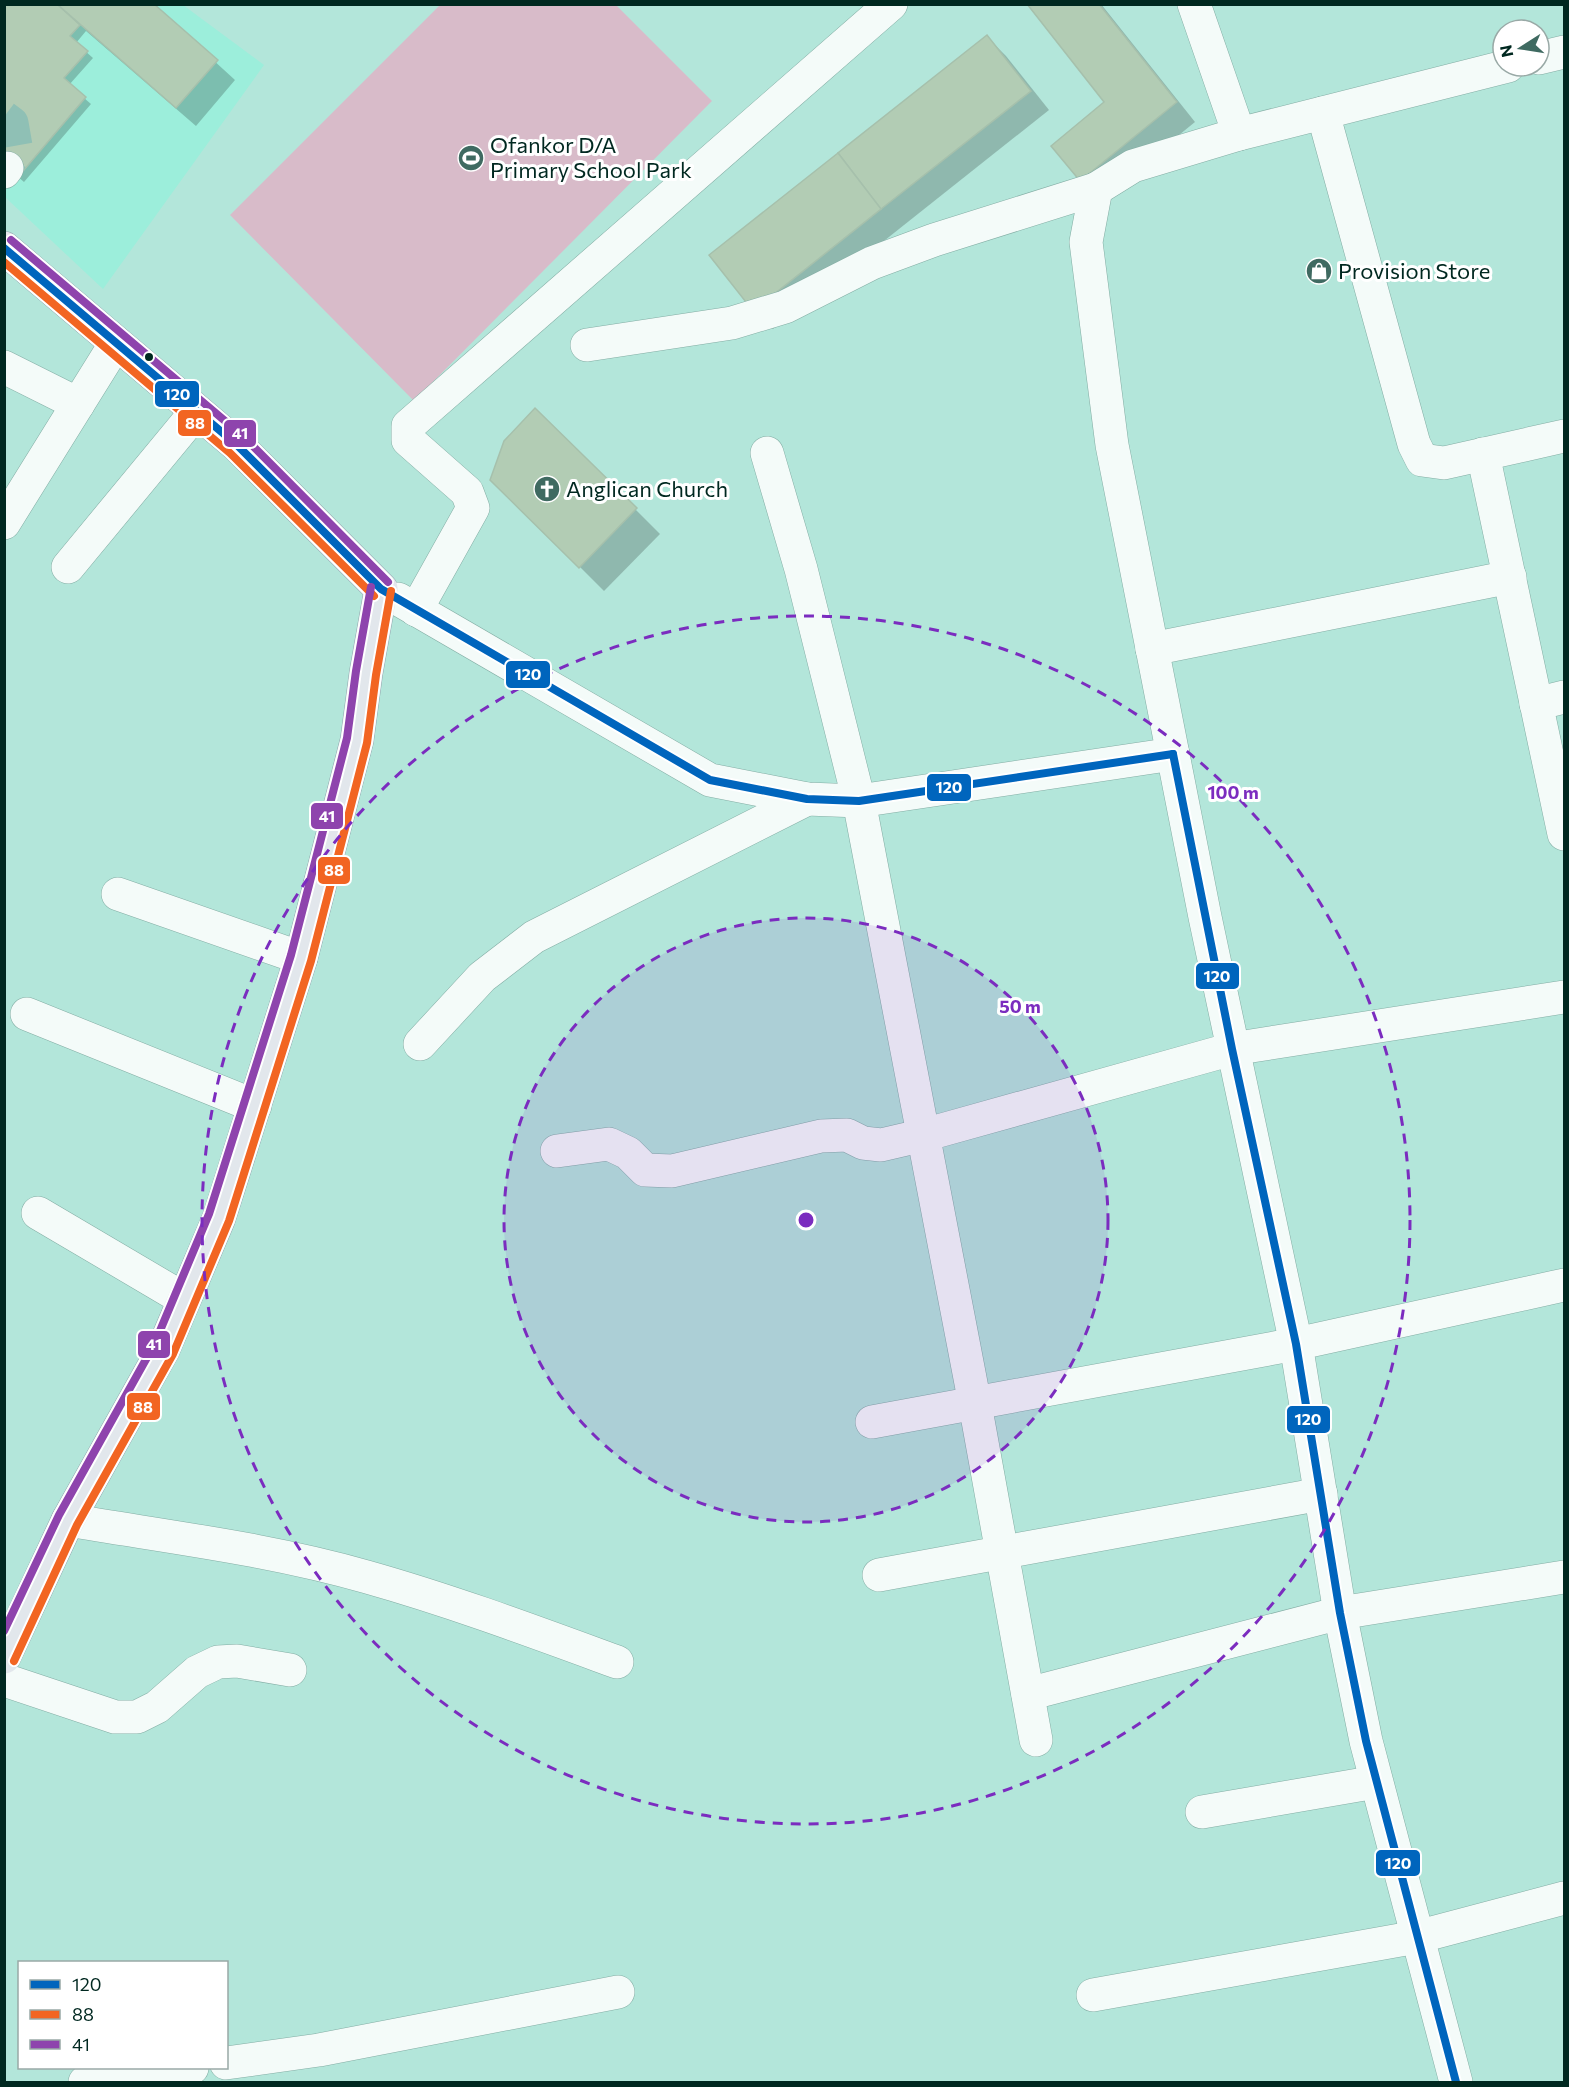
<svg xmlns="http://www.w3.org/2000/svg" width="1569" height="2087" viewBox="0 0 1569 2087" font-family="Commissioner,sans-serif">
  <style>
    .built { fill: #9ceedb }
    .green { fill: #d8bbc9 }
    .shadow { fill: #0003 }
    .building { fill: #b2ccb4; stroke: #a6c0ac; stroke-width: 1.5 }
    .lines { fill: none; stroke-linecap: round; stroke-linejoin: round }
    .minor-tunnel { stroke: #8fc0b5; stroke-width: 33; stroke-dasharray: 33 16; stroke-linecap: butt }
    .minor-casing { stroke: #83ada4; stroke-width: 34 }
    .major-casing { stroke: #90a6ad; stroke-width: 34 }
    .minor { stroke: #f4fbf9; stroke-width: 33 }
    .major { stroke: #e2e7ec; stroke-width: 33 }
    .bus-1-casing { stroke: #fff; stroke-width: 12 }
    .bus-2-casing { stroke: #fff; stroke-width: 12 }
    .bus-3-casing { stroke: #fff; stroke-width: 12 }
    .bus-1 { stroke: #0065bd; stroke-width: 8 }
    .bus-2 { stroke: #f26522; stroke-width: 8 }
    .bus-3 { stroke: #8e44ad; stroke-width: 8 }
    .ring { fill: none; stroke: #7b2cbf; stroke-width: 3; stroke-dasharray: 10 8 }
    .bus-dot { fill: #002820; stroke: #fff; stroke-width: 2 }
    .labels { text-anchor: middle; stroke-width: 6; stroke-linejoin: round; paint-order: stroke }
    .poi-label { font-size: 22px; fill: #002820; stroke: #fff; text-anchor: start }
    .centre { fill: #7b2cbf; stroke: #fff; stroke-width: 3 }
    .ring-label { font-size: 18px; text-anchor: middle; font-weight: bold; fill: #7b2cbf; stroke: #fff; stroke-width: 6; stroke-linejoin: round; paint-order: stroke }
    .line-badge { stroke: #fff; stroke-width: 2 }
    .badge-label { font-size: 16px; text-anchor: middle; font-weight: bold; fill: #fff }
  </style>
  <rect width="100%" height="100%" fill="#b3e6da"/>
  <!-- built -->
  <polygon class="built" points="4,5 183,5 264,65 103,289 5,197"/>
  <!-- green -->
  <polygon class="green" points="440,5 616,5 712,101 414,401 230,215"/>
  <!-- shadow -->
  <g class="shadow">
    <polygon points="4,4 152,4 235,80 196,126 86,31 76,43 93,58 69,85 91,104 24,182 4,165"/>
    <polygon points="1028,4 1101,4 1195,122 1100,199 1081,180 1106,102"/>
    <polygon points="987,37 1006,56 1049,110 773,329 754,310"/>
    <polygon points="536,410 660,534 604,591 492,479"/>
  </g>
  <!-- building -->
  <g class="building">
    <polygon points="4,4 57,4 80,25 70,36 88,51 64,78 86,97 18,177 4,166"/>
    <polygon points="57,4 154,4 218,60 176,108"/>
    <polygon points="1027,4 1099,4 1177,102 1080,181 1051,146 1104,102"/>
    <polygon points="987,35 1031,91 881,209 838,153"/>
    <polygon points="838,153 881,209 753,311 709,255"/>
    <polygon points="535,408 637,508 579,568 490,480 504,441"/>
  </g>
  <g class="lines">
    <!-- minor-tunnel -->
    <polyline class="minor-tunnel" points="4,117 12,123 16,146 7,168"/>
    <defs>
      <g id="minor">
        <polyline points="1194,4 1239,134"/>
        <polyline points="1539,58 1564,52"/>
        <polyline points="1323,113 1414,444 1422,460 1444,463 1564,436"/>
        <polyline points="4,172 7,168"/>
        <polyline points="587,345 732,323 785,307 872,263 934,240 1096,189"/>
        <polyline points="4,367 78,404"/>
        <polyline points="767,453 801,569 859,801 975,1404 1036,1740"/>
        <polyline points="1483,454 1564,834"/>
        <polyline points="4,523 116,343"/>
        <polyline points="68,567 196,412"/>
        <polyline points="398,599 710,780 807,799 859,801 1173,754"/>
        <polyline points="416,610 473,508 467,492 408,440 408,426 891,4"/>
        <polyline points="1152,649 1510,577"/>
        <polyline points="1536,704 1564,697"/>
        <polyline points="118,894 301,958"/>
        <polyline points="27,1014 255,1106"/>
        <polyline points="420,1044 482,977 534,937 807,799"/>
        <polyline points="557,1151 609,1144 628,1153 645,1170 672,1171 821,1136 847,1135 863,1143 881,1145 924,1135 1232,1049 1564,997"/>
        <polyline points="38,1213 184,1299"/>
        <polyline points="872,1422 1296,1344 1564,1285"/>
        <path d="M68 1520C168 1537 270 1549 367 1577 452 1601 535 1632 617 1662"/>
        <polyline points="879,1575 1321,1494"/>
        <polyline points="4,1680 115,1717 137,1717 157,1707 197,1672 218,1662 237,1661 290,1670"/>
        <polyline points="1028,1694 1340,1613 1564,1577"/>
        <polyline points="1202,1812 1376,1782"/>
        <polyline points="1093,1995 1417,1937 1564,1898"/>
        <polyline points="226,2063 319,2050 618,1992"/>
        <polyline points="85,2082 192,2068"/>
        <polyline points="1456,2082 1366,1741 1340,1613 1296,1344 1205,917 1112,445 1086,242 1096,189 1133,166 1239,134 1508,66"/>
      </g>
      <polyline id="major" points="4,248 237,445 381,589 366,673 357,740 301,958 219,1218 163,1350 68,1520 4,1657"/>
    </defs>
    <!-- minor casing -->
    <use href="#minor" class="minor-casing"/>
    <!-- major casing -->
    <use href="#major" class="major-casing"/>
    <!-- minor -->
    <use href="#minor" class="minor"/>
    <!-- major -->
    <use href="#major" class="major"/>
    <defs>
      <g id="bus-1">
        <polyline points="4,248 237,445 381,589 710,780 807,799 859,801 1173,754"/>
        <polyline points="1173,754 1232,1049 1296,1344 1340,1613 1366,1741 1456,2082"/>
      </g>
      <g id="bus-2">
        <polyline points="4,262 230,453 374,596"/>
        <polyline points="14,1661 77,1525 173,1354 229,1221 311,961 367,743 376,675 391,591"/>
      </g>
      <g id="bus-3">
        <polyline points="11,240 244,437 388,582"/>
        <polyline points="4,1631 59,1515 154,1345 209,1214 291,955 347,738 356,671 371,587"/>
      </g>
    </defs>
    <!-- bus-1 casing -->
    <use href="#bus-1" class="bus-1-casing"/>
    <!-- bus-2 casing -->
    <use href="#bus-2" class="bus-2-casing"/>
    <!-- bus-3 casing -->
    <use href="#bus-3" class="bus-3-casing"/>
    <!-- bus-1 -->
    <use href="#bus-1" class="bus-1"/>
    <!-- bus-2 -->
    <use href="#bus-2" class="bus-2"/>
    <!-- bus-3 -->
    <use href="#bus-3" class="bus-3"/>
  </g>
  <!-- distance rings -->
  <circle cx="806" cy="1220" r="302" fill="#7b2cbf" fill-opacity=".12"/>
  <g class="ring">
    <circle cx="806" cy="1220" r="302"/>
    <circle cx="806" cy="1220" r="604"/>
  </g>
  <!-- icons -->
  <defs>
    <symbol id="stadium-disc" viewBox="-11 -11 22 22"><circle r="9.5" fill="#3f6a61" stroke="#fff"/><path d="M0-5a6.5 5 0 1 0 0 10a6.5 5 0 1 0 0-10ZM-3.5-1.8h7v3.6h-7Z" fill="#fff"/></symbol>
    <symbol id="shop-disc" viewBox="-11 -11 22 22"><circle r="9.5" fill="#3f6a61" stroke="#fff"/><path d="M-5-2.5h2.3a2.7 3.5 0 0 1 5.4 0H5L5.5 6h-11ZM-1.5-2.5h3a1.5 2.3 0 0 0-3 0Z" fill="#fff"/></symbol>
    <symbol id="church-disc" viewBox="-11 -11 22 22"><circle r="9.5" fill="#3f6a61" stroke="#fff"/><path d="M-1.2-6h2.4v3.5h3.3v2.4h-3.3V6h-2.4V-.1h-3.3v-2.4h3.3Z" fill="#fff"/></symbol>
  </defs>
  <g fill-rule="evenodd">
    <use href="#stadium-disc" x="456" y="143" width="30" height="30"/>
    <use href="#shop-disc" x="1304" y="256" width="30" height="30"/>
    <use href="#church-disc" x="532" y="474" width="30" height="30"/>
  </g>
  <!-- markers -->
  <circle class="bus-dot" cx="149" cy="357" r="5"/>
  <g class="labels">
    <!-- poi labels -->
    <g class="poi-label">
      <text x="490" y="153">Ofankor D/A<tspan x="490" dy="25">Primary School Park</tspan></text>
      <text x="1338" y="279">Provision Store</text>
      <text x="566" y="497">Anglican Church</text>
    </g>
  </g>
  <circle cx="806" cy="1220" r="9" class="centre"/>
  <g class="ring-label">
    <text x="1233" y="799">100 m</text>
    <text x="1020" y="1013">50 m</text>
  </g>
  <g class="line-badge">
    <rect x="154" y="380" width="46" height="28" rx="6" fill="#0065bd"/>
    <rect x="177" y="409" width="35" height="28" rx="6" fill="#f26522"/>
    <rect x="223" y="419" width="34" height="29" rx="6" fill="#8e44ad"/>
    <rect x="505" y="660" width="46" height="29" rx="6" fill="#0065bd"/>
    <rect x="926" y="773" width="46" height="29" rx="6" fill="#0065bd"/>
    <rect x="310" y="802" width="34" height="28" rx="6" fill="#8e44ad"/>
    <rect x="317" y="856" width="34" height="29" rx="6" fill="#f26522"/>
    <rect x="1195" y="962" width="45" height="28" rx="6" fill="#0065bd"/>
    <rect x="137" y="1330" width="34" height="29" rx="6" fill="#8e44ad"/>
    <rect x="126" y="1392" width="35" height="29" rx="6" fill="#f26522"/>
    <rect x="1286" y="1405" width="45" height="29" rx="6" fill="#0065bd"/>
    <rect x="1375" y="1849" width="46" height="28" rx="6" fill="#0065bd"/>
  </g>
  <g class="badge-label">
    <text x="177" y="400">120</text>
    <text x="195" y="429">88</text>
    <text x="240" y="439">41</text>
    <text x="528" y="680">120</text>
    <text x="949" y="793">120</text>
    <text x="327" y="822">41</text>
    <text x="334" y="876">88</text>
    <text x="1217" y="982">120</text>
    <text x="154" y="1350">41</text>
    <text x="143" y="1413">88</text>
    <text x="1308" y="1425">120</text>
    <text x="1398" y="1869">120</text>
  </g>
  <!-- border -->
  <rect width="1569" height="2087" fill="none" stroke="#002820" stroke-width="12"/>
  <!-- legend -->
  <rect x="18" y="1961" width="210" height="108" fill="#ffffff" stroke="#99a9a6" stroke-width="1.5"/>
  <rect x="30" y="1980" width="30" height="9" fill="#0065bd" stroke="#99a9a6" stroke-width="1.5"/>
  <text x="72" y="1991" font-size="18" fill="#002820">120</text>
  <rect x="30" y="2010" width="30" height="9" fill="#f26522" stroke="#99a9a6" stroke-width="1.5"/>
  <text x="72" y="2021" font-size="18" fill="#002820">88</text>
  <rect x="30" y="2040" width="30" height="9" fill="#8e44ad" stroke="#99a9a6" stroke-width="1.5"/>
  <text x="72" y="2051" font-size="18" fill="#002820">41</text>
  <!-- north arrow -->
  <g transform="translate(1521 48) rotate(258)"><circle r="28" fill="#ffffff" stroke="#99a9a6" stroke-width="1.5"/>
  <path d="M0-4.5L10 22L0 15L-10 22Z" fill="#3f6a61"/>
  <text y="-9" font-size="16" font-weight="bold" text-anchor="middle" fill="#002820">N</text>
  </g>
</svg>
